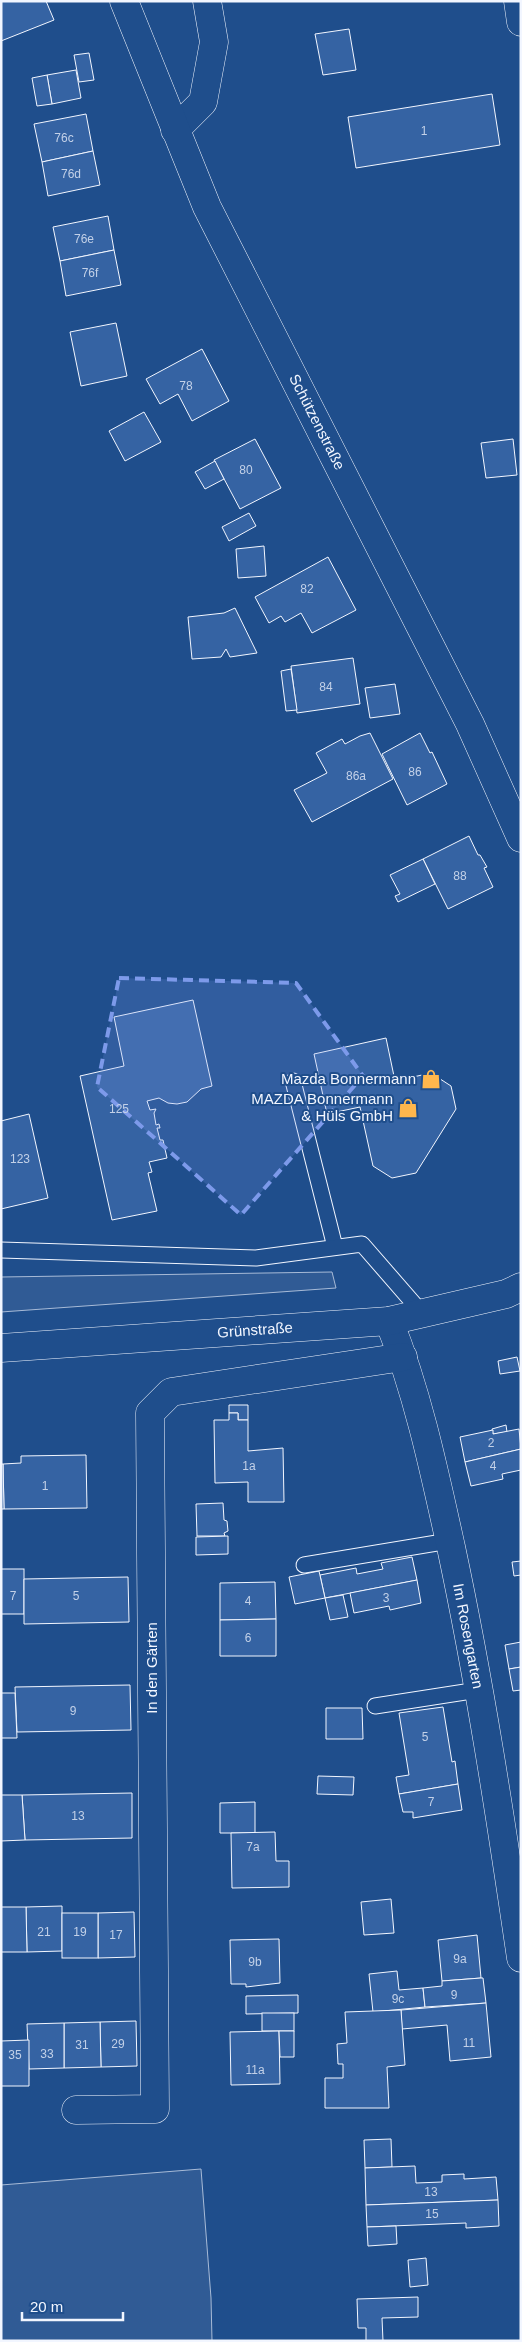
<svg xmlns="http://www.w3.org/2000/svg" width="522" height="2342" viewBox="0 0 522 2342" font-family="Arial,sans-serif">
  <style>
    .built { fill: #305b95; stroke: #a8bbd7 }
    .building { fill: #3563a3; stroke: #f2f6ff }
    .lines { fill: none; stroke-linecap: round; stroke-linejoin: round }
    .lane-casing { stroke: #f2f6ff; stroke-width: 17 }
    .street-casing { stroke: #f2f6ff; stroke-width: 29 }
    .secondary-casing { stroke: #f2f6ff; stroke-width: 29 }
    .lane { stroke: #1f4e8c; stroke-width: 15 }
    .street { stroke: #1f4e8c; stroke-width: 28 }
    .secondary { stroke: #1f4e8c; stroke-width: 28 }
    .marked { fill: #7d9aea; fill-opacity: 0.2; stroke: #7d9aea; stroke-width: 4; stroke-dasharray: 10 6; stroke-linejoin: round }
    .labels { text-anchor: middle; stroke-width: 4; stroke-linejoin: round; paint-order: stroke }
    .number-label { font-size: 12px; fill: #c3d1e8 }
    .street-label { font-size: 15px; fill: #f2f6ff; stroke: #1f4e8c }
    .poi-label { font-size: 15px; fill: #f2f6ff; stroke: #1f4e8c; text-anchor: end }
  </style>
  <rect width="100%" height="100%" fill="#1f4e8c"/>
  <!-- built -->
  <g class="built">
    <polygon points="332,1272 336,1288 1,1312 1,1277"/>
    <polygon points="201,2169 211,2298 212,2341 1,2341 1,2185"/>
  </g>
  <!-- building -->
  <g class="building">
    <polygon points="1,1 46,1 54,20 1,41"/>
    <polygon points="349,29 356,70 323,75 315,34"/>
    <polygon points="89,53 94,80 79,82 74,55"/>
    <polygon points="76,70 81,98 52,104 47,75"/>
    <polygon points="47,75 52,104 37,106 32,78"/>
    <polygon points="492,94 500,145 356,168 348,117"/>
    <polygon points="86,114 93,151 42,162 34,124"/>
    <polygon points="93,151 100,185 48,196 42,162"/>
    <polygon points="108,216 114,250 60,261 53,227"/>
    <polygon points="114,250 121,285 66,296 60,261"/>
    <polygon points="116,323 127,376 81,386 70,332"/>
    <polygon points="202,349 229,401 192,421 178,394 160,404 146,379"/>
    <polygon points="144,412 161,442 125,461 109,431"/>
    <polygon points="255,439 281,488 240,509 214,460"/>
    <polygon points="513,439 517,475 486,478 481,443"/>
    <polygon points="215,461 224,479 205,489 195,472"/>
    <polygon points="249,513 256,526 229,541 222,527"/>
    <polygon points="264,546 266,576 238,578 236,549"/>
    <polygon points="328,557 356,610 312,633 301,613 285,622 281,616 269,623 255,597"/>
    <polygon points="235,608 257,653 230,657 226,649 221,657 192,659 188,617 224,613"/>
    <polygon points="353,658 360,704 297,713 291,666"/>
    <polygon points="291,669 297,710 286,711 281,671"/>
    <polygon points="395,684 400,714 370,718 365,688"/>
    <polygon points="370,733 393,779 312,822 294,790 327,773 316,753 342,739 345,744 360,736"/>
    <polygon points="420,733 430,753 432,752 447,784 407,805 382,754"/>
    <polygon points="469,836 478,855 480,855 487,867 484,868 493,887 448,909 423,859"/>
    <polygon points="423,859 435,884 398,902 395,896 400,894 390,875"/>
    <polygon points="193,1000 212,1086 201,1089 187,1102 177,1104 168,1103 159,1098 147,1101 150,1110 156,1109 154,1113 156,1125 159,1124 160,1128 157,1128 160,1140 163,1140 167,1158 149,1162 152,1172 148,1173 157,1211 112,1220 80,1076 124,1066 114,1017"/>
    <polygon points="386,1038 395,1081 431,1073 451,1086 456,1109 416,1173 392,1178 373,1166 360,1107 327,1114 314,1054"/>
    <polygon points="29,1114 48,1198 1,1209 1,1121"/>
    <polygon points="517,1357 520,1371 500,1374 498,1361"/>
    <polygon points="229,1405 248,1405 248,1420 238,1420 238,1413 229,1413"/>
    <polygon points="229,1413 238,1413 238,1420 248,1420 248,1451 283,1448 284,1502 248,1502 248,1482 215,1483 214,1420 229,1420"/>
    <polygon points="506,1425 507,1432 493,1434 492,1429"/>
    <polygon points="519,1429 521,1449 465,1462 460,1437 493,1430 493,1434"/>
    <polygon points="521,1449 521,1470 502,1474 503,1479 471,1486 465,1462"/>
    <polygon points="86,1455 87,1508 4,1509 3,1464 21,1463 21,1456"/>
    <polygon points="1,1464 3,1464 4,1509 1,1509"/>
    <polygon points="223,1503 224,1520 227,1521 228,1531 224,1533 225,1536 197,1536 196,1504"/>
    <polygon points="228,1536 228,1554 196,1555 196,1537"/>
    <polygon points="412,1557 417,1580 325,1598 320,1575 356,1568 357,1574 383,1569 381,1563"/>
    <polygon points="521,1561 521,1575 514,1576 512,1562"/>
    <rect x="1" y="1569" width="23" height="45"/>
    <polygon points="319,1571 325,1598 295,1604 289,1577"/>
    <polygon points="128,1577 129,1622 24,1624 24,1579"/>
    <polygon points="417,1580 421,1603 390,1610 389,1606 354,1613 350,1593"/>
    <polygon points="275,1582 276,1619 220,1620 220,1583"/>
    <polygon points="343,1595 348,1617 330,1620 325,1598"/>
    <polygon points="276,1619 276,1656 220,1656 220,1620"/>
    <polygon points="521,1642 521,1667 509,1669 505,1645"/>
    <polygon points="521,1667 521,1690 513,1691 509,1669"/>
    <polygon points="130,1685 131,1730 17,1732 15,1687"/>
    <polygon points="1,1693 15,1693 17,1738 1,1738"/>
    <polygon points="443,1707 452,1762 455,1761 458,1784 399,1794 396,1777 409,1775 399,1713"/>
    <polygon points="326,1708 362,1708 363,1739 326,1739"/>
    <polygon points="318,1776 354,1777 353,1795 317,1794"/>
    <polygon points="458,1784 462,1810 413,1818 413,1812 403,1812 399,1794"/>
    <polygon points="132,1793 132,1838 25,1840 22,1795"/>
    <polygon points="1,1795 22,1795 25,1840 1,1841"/>
    <polygon points="255,1802 255,1833 220,1833 220,1803"/>
    <polygon points="275,1832 276,1861 289,1861 289,1887 232,1888 231,1833"/>
    <polygon points="391,1899 394,1933 364,1935 361,1902"/>
    <polygon points="62,1906 62,1951 27,1952 26,1907"/>
    <polygon points="1,1907 26,1907 27,1952 1,1952"/>
    <polygon points="134,1912 135,1957 98,1958 98,1913"/>
    <rect x="62" y="1913" width="36" height="45"/>
    <polygon points="477,1935 481,1978 442,1981 438,1940"/>
    <polygon points="279,1939 280,1983 246,1987 246,1984 231,1984 230,1940"/>
    <polygon points="397,1971 399,1990 423,1988 425,2007 373,2012 369,1974"/>
    <polygon points="481,1978 483,1978 486,2003 425,2007 423,1988 442,1986 442,1981"/>
    <polygon points="298,1995 298,2013 246,2014 246,1996"/>
    <polygon points="486,2003 491,2057 450,2061 447,2025 402,2029 401,2010"/>
    <polygon points="401,2010 405,2065 387,2067 389,2108 325,2108 325,2078 343,2078 343,2064 338,2064 337,2044 347,2043 345,2012"/>
    <rect x="262" y="2013" width="32" height="18"/>
    <polygon points="136,2021 137,2066 101,2067 100,2022"/>
    <polygon points="100,2022 101,2067 64,2068 64,2023"/>
    <polygon points="64,2023 64,2068 29,2069 27,2024"/>
    <polygon points="279,2031 280,2084 231,2085 230,2032"/>
    <polygon points="279,2031 294,2031 294,2057 280,2057"/>
    <polygon points="29,2040 29,2086 1,2086 1,2041"/>
    <polygon points="391,2139 392,2167 365,2168 364,2140"/>
    <polygon points="415,2166 416,2183 442,2182 442,2175 464,2174 464,2179 496,2177 498,2200 366,2205 365,2168"/>
    <polygon points="498,2200 499,2226 466,2228 466,2223 367,2227 366,2205"/>
    <polygon points="396,2226 397,2244 368,2246 367,2227"/>
    <polygon points="426,2258 428,2285 410,2287 408,2260"/>
    <polygon points="418,2297 418,2317 382,2318 383,2341 366,2341 366,2328 358,2328 357,2299"/>
  </g>
  <g class="lines">
    <defs>
      <g id="lane">
        <polyline points="293,1081 335,1247"/>
        <polyline points="1,1250 256,1258 362,1244 422,1313"/>
        <polyline points="304,1565 449,1541"/>
        <polyline points="375,1706 478,1690"/>
      </g>
      <g id="street">
        <polyline points="518,1 521,22"/>
        <polyline points="175,130 203,102 214,42 207,1"/>
        <path d="M389 1321C418 1394 434 1470 451 1547 480 1683 501 1821 521 1958"/>
        <polyline points="1,1348 389,1321 506,1294 521,1287"/>
        <polyline points="76,2110 155,2109 150,1413 171,1392 403,1357"/>
      </g>
      <polyline id="secondary" points="124,1 207,207 470,724 521,838"/>
    </defs>
    <!-- lane casing -->
    <use href="#lane" class="lane-casing"/>
    <!-- street casing -->
    <use href="#street" class="street-casing"/>
    <!-- secondary casing -->
    <use href="#secondary" class="secondary-casing"/>
    <!-- lane -->
    <use href="#lane" class="lane"/>
    <!-- street -->
    <use href="#street" class="street"/>
    <!-- secondary -->
    <use href="#secondary" class="secondary"/>
  </g>
  <!-- marked area -->
  <path class="marked" d="M119 978 296 983 363 1076 241 1215 97 1087Z"/>
  <!-- icons -->
  <defs>
    <symbol id="shop-bare" viewBox="-9 -9 18 18"><path d="M-5-2.5h2.3a2.7 3.5 0 0 1 5.4 0H5L5.5 6h-11ZM-1.5-2.5h3a1.5 2.3 0 0 0-3 0Z" fill="#ffb74d" stroke="#1f4e8c" stroke-width="2.5" paint-order="stroke"/></symbol>
  </defs>
  <g fill-rule="evenodd">
    <use href="#shop-bare" x="417" y="1065" width="28" height="28"/>
    <use href="#shop-bare" x="394" y="1094" width="28" height="28"/>
  </g>
  <g class="labels">
    <!-- number labels -->
    <g class="number-label">
      <text x="424" y="135">1</text>
      <text x="64" y="142">76c</text>
      <text x="71" y="178">76d</text>
      <text x="84" y="243">76e</text>
      <text x="90" y="277">76f</text>
      <text x="186" y="390">78</text>
      <text x="246" y="474">80</text>
      <text x="307" y="593">82</text>
      <text x="326" y="691">84</text>
      <text x="415" y="776">86</text>
      <text x="356" y="780">86a</text>
      <text x="460" y="880">88</text>
      <text x="119" y="1113">125</text>
      <text x="20" y="1163">123</text>
      <text x="491" y="1447">2</text>
      <text x="249" y="1470">1a</text>
      <text x="493" y="1470">4</text>
      <text x="45" y="1490">1</text>
      <text x="13" y="1600">7</text>
      <text x="76" y="1600">5</text>
      <text x="386" y="1602">3</text>
      <text x="248" y="1605">4</text>
      <text x="248" y="1642">6</text>
      <text x="73" y="1715">9</text>
      <text x="425" y="1741">5</text>
      <text x="431" y="1806">7</text>
      <text x="78" y="1820">13</text>
      <text x="253" y="1851">7a</text>
      <text x="44" y="1936">21</text>
      <text x="80" y="1936">19</text>
      <text x="116" y="1939">17</text>
      <text x="460" y="1963">9a</text>
      <text x="255" y="1966">9b</text>
      <text x="454" y="1999">9</text>
      <text x="398" y="2003">9c</text>
      <text x="469" y="2047">11</text>
      <text x="118" y="2048">29</text>
      <text x="82" y="2049">31</text>
      <text x="47" y="2058">33</text>
      <text x="15" y="2059">35</text>
      <text x="255" y="2074">11a</text>
      <text x="431" y="2196">13</text>
      <text x="432" y="2218">15</text>
    </g>
    <!-- street labels -->
    <g class="street-label">
      <text transform="translate(317 422) rotate(63)" y="5">Schützenstraße</text>
      <text transform="translate(255 1330) rotate(-4)" y="5">Grünstraße</text>
      <text transform="translate(468 1636) rotate(79)" y="5">Im Rosengarten</text>
      <text transform="translate(152 1668) rotate(-90)" y="5">In den Gärten</text>
    </g>
    <!-- poi labels -->
    <g class="poi-label">
      <text x="416" y="1084">Mazda Bonnermann</text>
      <text x="393" y="1104">MAZDA Bonnermann<tspan x="393" dy="17">&amp; Hüls GmbH</tspan></text>
    </g>
  </g>
  <!-- border -->
  <rect width="522" height="2342" fill="none" stroke="#f2f6ff" stroke-width="5"/>
  <!-- scale -->
  <path d="M22 2312v8h101v-8" fill="none" stroke="#f2f6ff" stroke-width="2.5"/>
  <text x="30" y="2312" font-size="15" fill="#f2f6ff" stroke="#1f4e8c" stroke-width="4" paint-order="stroke">20 m</text>
</svg>
